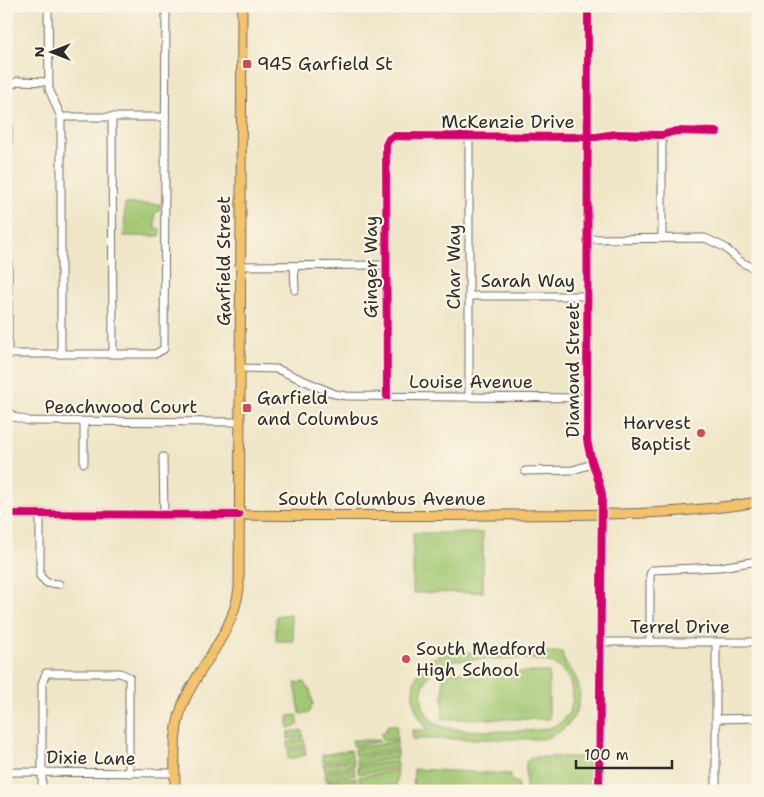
<svg xmlns="http://www.w3.org/2000/svg" width="764" height="797" viewBox="0 0 764 797" font-family="'Shantell Sans',sans-serif">
  <style>
    .green { fill: #a3c873; stroke: #677a4f; fill-rule: evenodd }
    .lines { fill: none; stroke-linecap: round; stroke-linejoin: round }
    .minor-casing { stroke: #706c62; stroke-width: 9 }
    .major-casing { stroke: #706c62; stroke-width: 11 }
    .minor { stroke: #fff; stroke-width: 7 }
    .major { stroke: #f3c26a; stroke-width: 9 }
    .cycleway-casing { stroke: #fcf5e5; stroke-width: 11 }
    .cycleway { stroke: #d6006c; stroke-width: 8 }
    .poi-dot { fill: #d1495b; stroke: #fcf5e5; stroke-width: 2 }
    .labels { text-anchor: middle; stroke-width: 4.5; stroke-linejoin: round; paint-order: stroke }
    .poi-label { font-size: 18px; fill: #2b2b2b; stroke: #fcf5e5; text-anchor: start }
    .street-label { font-size: 18px; fill: #2b2b2b; stroke: #fcf5e5 }
  </style>
  <rect width="100%" height="100%" fill="#fcf5e5"/>
  <filter id="ink" filterUnits="userSpaceOnUse"><feTurbulence type="fractalNoise" baseFrequency=".02" numOctaves="2"/><feDisplacementMap in="SourceGraphic" scale="10" xChannelSelector="R" yChannelSelector="G"/><feConvolveMatrix kernelMatrix="1 2 1 2 8 2 1 2 1" color-interpolation-filters="sRGB"/></filter>
  <filter id="wash" filterUnits="userSpaceOnUse"><feTurbulence type="fractalNoise" baseFrequency=".0096" numOctaves="4" result="noise"/><feDisplacementMap in="SourceGraphic" scale="20" xChannelSelector="R" yChannelSelector="G"/><feGaussianBlur stdDeviation="1.12" result="paint"/><feColorMatrix in="noise" values="0 0 0 0 0 0 0 0 0 0 0 0 0 0 0 0 0 1.4 0 .05"/><feComposite in="paint" operator="in"/></filter>
  <g filter="url(#wash)">
    <rect width="100%" height="100%" fill="#efe6c8"/>
    <!-- green -->
    <g class="green">
      <polygon points="125,204 160,204 160,211 155,212 155,228 160,229 160,236 124,236"/>
      <polygon points="413,533 483,533 483,592 413,593"/>
      <polygon points="290,614 294,641 276,641 276,616"/>
      <path d="M456 652H562C562 663 572 668 576 678 588 705 570 732 543 739H412V730H428C401 699 410 655 456 652ZM457 660C478 660 530 656 548 662 559 665 568 674 571 686 574 694 573 704 569 712 564 720 557 726 549 728 535 733 451 732 439 725 407 707 423 663 457 660Z"/>
      <rect x="443" y="672" width="106" height="47"/>
      <polygon points="304,682 306,687 310,689 313,704 309,713 300,714 295,683"/>
      <polygon points="297,715 299,725 288,728 288,716"/>
      <polygon points="388,725 397,725 397,739 383,741 381,733 385,731"/>
      <polygon points="302,730 303,737 288,739 288,732"/>
      <polygon points="304,739 305,746 288,749 288,742"/>
      <polygon points="352,740 380,740 381,741 354,747"/>
      <polygon points="397,741 397,749 355,756 354,749"/>
      <polygon points="305,748 306,755 288,759 288,751"/>
      <polygon points="351,750 352,757 323,762 322,755"/>
      <polygon points="397,751 397,758 357,765 356,758"/>
      <polygon points="531,757 589,757 588,791 526,791 526,762"/>
      <polygon points="353,759 354,766 325,771 323,764"/>
      <polygon points="397,761 397,768 359,774 357,767"/>
      <polygon points="354,768 355,775 326,780 325,773"/>
      <polygon points="414,769 510,774 510,780 518,783 518,791 413,791"/>
      <polygon points="397,770 397,785 360,785 359,777"/>
      <polygon points="356,777 357,785 327,785 327,782"/>
    </g>
  </g>
  <g filter="url(#ink)">
    <g class="lines">
      <defs>
        <g id="minor">
          <polyline points="48,6 49,89 61,117 61,354"/>
          <path d="M588 6 587 439C589 458 598 475 602 494L599 791"/>
          <polyline points="61,117 165,117"/>
          <polyline points="112,117 113,354"/>
          <polyline points="662,135 662,238"/>
          <polyline points="469,137 469,396"/>
          <polyline points="587,239 705,238 724,247 741,262 758,270"/>
          <polyline points="239,266 386,265"/>
          <polyline points="294,266 295,290"/>
          <polyline points="469,296 588,296"/>
          <polyline points="6,354 155,354 164,349 166,6"/>
          <polyline points="8,354 8,93 10,86 18,81 48,82"/>
          <polyline points="240,368 277,369 335,394 346,396 587,398"/>
          <polyline points="387,396 386,145 389,139 394,136 596,137 615,134 662,135 676,131 717,132"/>
          <polyline points="6,410 14,417 29,421 239,422"/>
          <polyline points="84,422 84,463"/>
          <polyline points="163,457 164,515"/>
          <polyline points="525,471 573,470 592,464"/>
          <polyline points="40,514 40,576 47,583 59,584"/>
          <polyline points="601,642 758,642"/>
          <polyline points="650,642 650,575 652,570 720,567 758,561"/>
          <polyline points="716,642 716,791"/>
          <polyline points="716,719 758,718"/>
          <polyline points="6,772 175,773"/>
          <polyline points="42,791 42,684 46,673 120,673 129,677 129,773"/>
        </g>
        <g id="major">
          <path d="M6 514C168 514 329 517 490 515 580 514 669 517 758 502"/>
          <path d="M175 791C175 760 172 728 185 699 204 659 232 635 239 589L242 6"/>
        </g>
      </defs>
      <!-- minor casing -->
      <use href="#minor" class="minor-casing"/>
      <!-- major casing -->
      <use href="#major" class="major-casing"/>
      <!-- minor -->
      <use href="#minor" class="minor"/>
      <!-- major -->
      <use href="#major" class="major"/>
      <defs>
        <g id="cycleway">
          <path d="M588 6 587 439C589 458 598 475 602 494L599 791"/>
          <polyline points="387,396 386,145 389,139 394,136 596,137 615,134 662,135 676,131 717,132"/>
          <polyline points="6,514 239,515"/>
        </g>
      </defs>
      <!-- cycleway casing -->
      <use href="#cycleway" class="cycleway-casing"/>
      <!-- cycleway -->
      <use href="#cycleway" class="cycleway"/>
    </g>
  </g>
  <!-- markers -->
  <g class="poi-dot">
    <rect x="242" y="59" width="10" height="10" rx="2.5"/>
    <rect x="242" y="403" width="10" height="10" rx="2.5"/>
    <circle cx="701" cy="433" r="5"/>
    <circle cx="406" cy="659" r="5"/>
  </g>
  <g class="labels">
    <!-- poi labels -->
    <g class="poi-label">
      <text x="257" y="70">945 Garfield St</text>
      <text x="257" y="404">Garfield<tspan x="257" dy="21">and Columbus</tspan></text>
      <text x="691" y="429" text-anchor="end">Harvest<tspan x="691" dy="21">Baptist</tspan></text>
      <text x="416" y="655">South Medford<tspan x="416" dy="21">High School</tspan></text>
    </g>
    <!-- street labels -->
    <g class="street-label">
      <text x="508" y="128">McKenzie Drive</text>
      <text transform="translate(224 261) rotate(-90)" y="6">Garfield Street</text>
      <text transform="translate(371 267) rotate(-90)" y="6">Ginger Way</text>
      <text transform="translate(454 267) rotate(-90)" y="6">Char Way</text>
      <text x="528" y="287">Sarah Way</text>
      <text transform="translate(573 370) rotate(-90)" y="6">Diamond Street</text>
      <text x="471" y="388">Louise Avenue</text>
      <text x="121" y="413">Peachwood Court</text>
      <text x="382" y="505">South Columbus Avenue</text>
      <text x="680" y="633">Terrel Drive</text>
      <text transform="translate(91 758) rotate(1)" y="6">Dixie Lane</text>
    </g>
  </g>
  <!-- margin -->
  <rect width="764" height="797" fill="none" stroke="#fcf5e5" stroke-width="25"/>
  <!-- north arrow -->
  <g transform="translate(52 52) rotate(270)" stroke="#fcf5e5" stroke-width="4" paint-order="stroke">
  <path d="M0-4L9 19L0 12L-9 19Z" fill="#2b2b2b"/>
  <text y="-8" font-size="14" font-weight="bold" text-anchor="middle" fill="#2b2b2b">N</text>
  </g>
  <!-- scale -->
  <path d="M576 760v8h96v-8" fill="none" stroke="#2b2b2b" stroke-width="2.5"/>
  <text x="584" y="760" font-size="15" fill="#2b2b2b" stroke="#fcf5e5" stroke-width="4" paint-order="stroke">100 m</text>
</svg>
